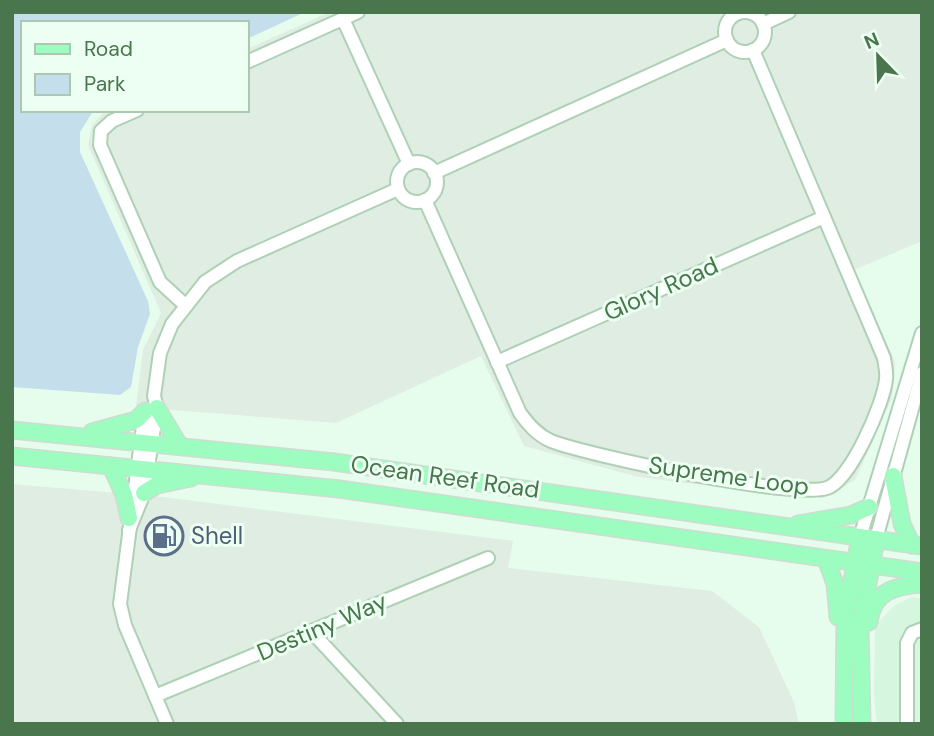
<svg xmlns="http://www.w3.org/2000/svg" width="934" height="736" viewBox="0 0 934 736" font-family="'DM Sans',sans-serif">
  <style>
    .residential { fill: #d7f6e0 }
    .industrial { fill: #e0ede2 }
    .green { fill: #c4deeb }
    .lines { fill: none; stroke-linecap: round; stroke-linejoin: round }
    .minor-casing { stroke: #aed1b5; stroke-width: 16 }
    .major-casing { stroke: #d0dbd1; stroke-width: 19 }
    .minor { stroke: #fff; stroke-width: 12 }
    .major { stroke: #9dfcbf; stroke-width: 16 }
    .labels { text-anchor: middle; stroke-width: 6; stroke-linejoin: round; paint-order: stroke }
    .street-label { font-size: 24px; fill: #4a764e; stroke: #ecfff2 }
    .service-label { font-size: 24px; fill: #4e5e75; stroke: #ecfff2; text-anchor: start }
  </style>
  <rect width="100%" height="100%" fill="#e6fded"/>
  <!-- residential -->
  <polygon class="residential" points="912,597 922,599 922,724 877,724 874,696 875,626 894,606"/>
  <!-- industrial -->
  <g class="industrial">
    <polygon points="330,12 922,12 922,241 854,270 895,362 892,398 855,480 823,498 798,497 638,477 524,446 481,356 336,423 136,407 143,350 161,313 88,145 92,125 106,110 247,110 247,49"/>
    <polygon points="12,484 163,497 513,541 508,568 712,591 759,627 794,702 799,724 12,724"/>
  </g>
  <!-- green -->
  <polygon class="green" points="12,12 305,12 247,39 247,23 23,23 23,110 94,110 80,132 80,152 148,301 150,314 138,347 131,387 120,395 12,387"/>
  <g class="lines">
    <defs>
      <g id="minor">
        <circle cx="745" cy="32" r="20"/>
        <polyline points="343,19 409,164"/>
        <polyline points="763,24 789,12"/>
        <polyline points="247,62 358,12"/>
        <polyline points="137,110 112,121 101,131 100,145 160,282 185,305"/>
        <circle cx="417" cy="182" r="20"/>
        <polyline points="434,173 727,40"/>
        <path d="M425 200 520 413C528 424 537 435 551 441 590 456 793 499 827 488 850 481 884 403 886 379 887 373 885 365 884 358L753 50"/>
        <polyline points="497,362 824,217"/>
        <polyline points="145,411 120,604 125,625 167,724"/>
        <polyline points="129,530 144,493 157,408 154,396 160,353 172,324 205,282 237,261 398,189"/>
        <polyline points="860,537 922,333"/>
        <polyline points="876,539 922,373"/>
        <polyline points="311,631 397,724"/>
        <polyline points="155,696 488,558"/>
        <polyline points="907,724 907,643 912,633 922,629"/>
      </g>
      <g id="major">
        <polyline points="157,408 179,445"/>
        <polyline points="12,430 334,462 922,546"/>
        <polyline points="92,432 136,420 145,411"/>
        <polyline points="12,456 339,489 922,572"/>
        <polyline points="111,466 124,495 129,518"/>
        <polyline points="893,476 902,524 912,545"/>
        <polyline points="144,493 157,485 191,478"/>
        <polyline points="798,524 851,515 869,507"/>
        <polyline points="826,559 835,584 838,617"/>
        <path d="M869 622C873 591 895 586 922 584"/>
        <polyline points="844,724 845,619 860,537"/>
        <polyline points="862,724 860,628 876,539"/>
      </g>
    </defs>
    <!-- minor casing -->
    <use href="#minor" class="minor-casing"/>
    <!-- major casing -->
    <use href="#major" class="major-casing"/>
    <!-- minor -->
    <use href="#minor" class="minor"/>
    <!-- major -->
    <use href="#major" class="major"/>
  </g>
  <!-- icons -->
  <defs>
    <symbol id="fuel-ring" viewBox="-11 -11 22 22"><circle r="9.5" fill="#ecfff2" stroke="#5c6f8a" stroke-width="1.5"/><path d="M-5.5-6h7V0h2V4h1.3V-2.5L3-4.5l.8-.8L6-3V5H2.5V1h-1V6h-7ZM-4.2-4.7v3.2H.2V-4.7Z" fill="#5c6f8a"/></symbol>
  </defs>
  <g fill-rule="evenodd">
    <use href="#fuel-ring" x="142" y="514" width="44" height="44"/>
  </g>
  <g class="labels">
    <!-- street labels -->
    <g class="street-label">
      <text transform="translate(661 289) rotate(-24)" y="8">Glory Road</text>
      <text transform="translate(729 476) rotate(8)" y="8">Supreme Loop</text>
      <text transform="translate(445 477) rotate(8)" y="8">Ocean Reef Road</text>
      <text transform="translate(322 627) rotate(-23)" y="8">Destiny Way</text>
    </g>
    <!-- service labels -->
    <g class="service-label">
      <text x="191" y="544">Shell</text>
    </g>
  </g>
  <!-- border -->
  <rect width="934" height="736" fill="none" stroke="#4a764e" stroke-width="28"/>
  <!-- legend -->
  <rect x="21" y="21" width="228" height="91" fill="#ecfff2" stroke="#abc8b0" stroke-width="2"/>
  <rect x="35" y="44" width="35" height="10" fill="#9dfcbf" stroke="#abc8b0" stroke-width="2"/>
  <text x="84" y="56" font-size="21" fill="#4a764e">Road</text>
  <rect x="35" y="74" width="35" height="21" fill="#c4deeb" stroke="#abc8b0" stroke-width="2"/>
  <text x="84" y="91" font-size="21" fill="#4a764e">Park</text>
  <!-- north arrow -->
  <g transform="translate(878 56) rotate(337)" stroke="#ecfff2" stroke-width="5" paint-order="stroke">
  <path d="M0-5L12 26L0 18L-12 26Z" fill="#4a764e"/>
  <text y="-10" font-size="19" font-weight="bold" text-anchor="middle" fill="#4a764e">N</text>
  </g>
</svg>
